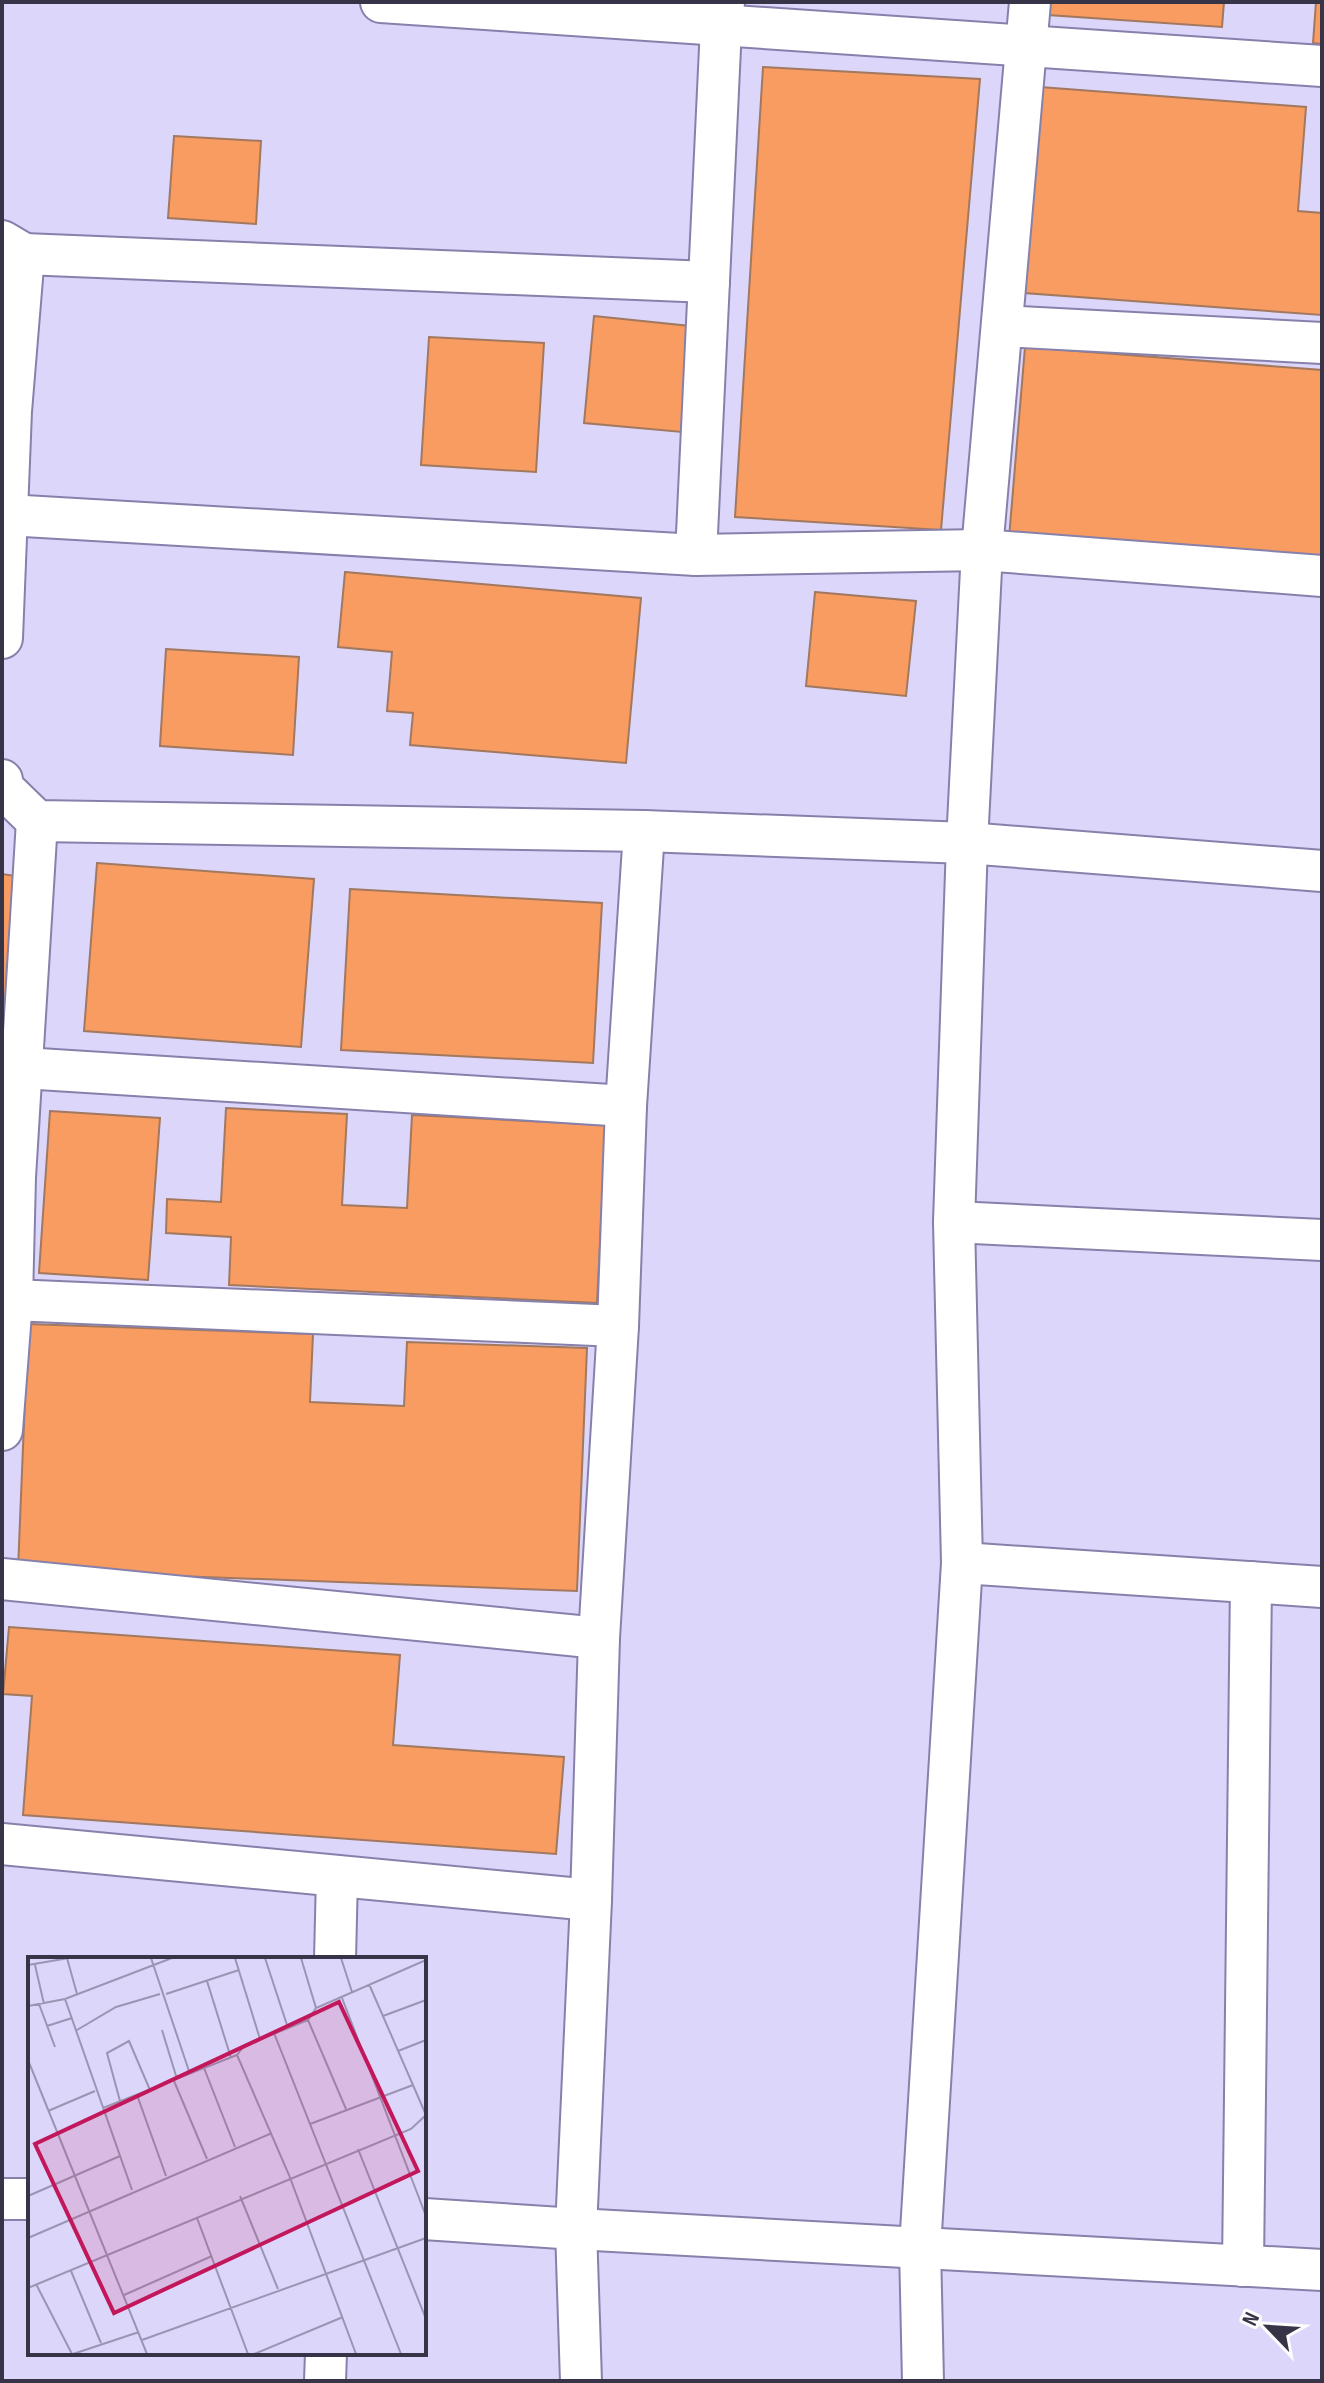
<svg xmlns="http://www.w3.org/2000/svg" width="1324" height="2383" viewBox="0 0 1324 2383" font-family="'Sofia Sans Condensed',sans-serif">
  <style>
    .building { fill: #f89c61; stroke: #a2785f; stroke-width: 2 }
    .lines { fill: none; stroke-linecap: round; stroke-linejoin: round }
    .street-casing { stroke: #8780ab; stroke-width: 44 }
    .street { stroke: #fff; stroke-width: 40 }
    .inset-road { fill: none; stroke: #9a95b3; stroke-width: 2 }
    .view { fill: #c2185b; fill-opacity: 0.15; stroke: #c2185b; stroke-width: 4 }
    .inset-edge { fill: none; stroke: #383447; stroke-width: 4 }
  </style>
  <rect width="100%" height="100%" fill="#dcd6fb"/>
  <!-- building -->
  <g class="building">
    <polygon points="1049,2 1224,2 1222,27 1048,15"/>
    <polygon points="1316,2 1322,2 1322,44 1313,43"/>
    <polygon points="763,67 980,79 941,530 735,517"/>
    <polygon points="1040,87 1306,107 1298,211 1322,213 1322,315 1024,293"/>
    <polygon points="174,136 261,141 256,224 168,218"/>
    <polygon points="594,316 690,326 682,432 584,423"/>
    <polygon points="429,337 544,343 536,472 421,465"/>
    <polygon points="1025,347 1322,370 1322,562 1009,538"/>
    <polygon points="345,572 641,598 626,763 410,745 413,713 387,711 392,652 338,647"/>
    <polygon points="815,592 916,601 906,696 806,686"/>
    <polygon points="166,649 299,657 293,755 160,746"/>
    <polygon points="97,863 314,879 301,1047 84,1031"/>
    <polygon points="2,874 22,877 2,1048"/>
    <polygon points="350,889 602,903 593,1063 341,1050"/>
    <polygon points="226,1108 347,1114 342,1205 407,1208 412,1115 606,1125 597,1303 229,1285 231,1237 166,1233 167,1199 221,1202"/>
    <polygon points="50,1111 160,1118 148,1280 39,1273"/>
    <polygon points="28,1324 313,1334 310,1402 404,1406 407,1342 587,1348 577,1591 18,1570"/>
    <polygon points="9,1627 400,1655 393,1745 564,1757 556,1854 23,1815 32,1696 3,1694"/>
  </g>
  <g class="lines">
    <defs>
      <g id="street">
        <polyline points="381,2 1322,66"/>
        <polyline points="2,241 24,254 11,411 2,638"/>
        <polyline points="24,254 709,282"/>
        <polyline points="1003,326 1322,343"/>
        <polyline points="7,515 696,555 982,550 1322,576"/>
        <polyline points="696,555 721,27 724,2"/>
        <polyline points="2,780 3,788 37,821 644,831 967,843 1322,871"/>
        <polyline points="23,1068 626,1106"/>
        <polyline points="954,1222 1322,1240"/>
        <polyline points="12,1300 618,1326"/>
        <polyline points="2,1430 12,1300 15,1177 37,821"/>
        <polyline points="962,1563 1322,1587"/>
        <polyline points="2,1579 599,1638"/>
        <polyline points="2,1844 591,1900"/>
        <polyline points="335,1959 337,1876"/>
        <polyline points="2,2199 30,2199"/>
        <polyline points="424,2219 576,2229 1322,2270"/>
        <polyline points="1243,2266 1251,1582"/>
        <polyline points="325,2381 326,2353"/>
        <polyline points="581,2381 576,2229 591,1900 599,1638 618,1326 626,1106 644,831"/>
        <polyline points="923,2381 920,2248 962,1563 954,1222 967,843 982,550 1030,2"/>
      </g>
    </defs>
    <!-- street casing -->
    <use href="#street" class="street-casing"/>
    <!-- street -->
    <use href="#street" class="street"/>
  </g>
  <!-- overview -->
  <g transform="translate(28 1957)">
    <rect width="398" height="398" fill="#dcd6fb"/>
    <path class="inset-road" d="M39 1 49 37M123 1 162 117M207 1 232 82M237 1 260 71M273 1 288 51M313 1 324 35M0 8 41 1M7 8 16 47M179 24 203 101M341 27 398 158M138 37 211 13M314 41 398 259M37 42 104 233M11 47 27 90M0 49 37 42 144 1M355 59 398 43M280 63 318 152M19 69 44 61M49 73 88 50 132 37M134 73 149 122M246 76 373 397M370 94 398 83M209 98 261 218 328 397M0 103 119 397M176 111 207 190M146 124 179 202M109 138 138 219M92 144 79 96 101 84 122 133M75 151 209 98 216 89 280 63 288 51 398 3M20 154 67 134M282 167 385 128M330 192 398 362M0 239 92 199M212 239 250 332M169 261 220 397M0 281 244 176M43 314 73 386M8 327 44 397M0 331 383 172 398 158M96 338 184 299M114 383 398 281M45 397 111 375M226 397 315 360"/>
    <path class="view" d="M311 45 390 214 86 356 7 187Z"/>
    <rect width="398" height="398" class="inset-edge"/>
  </g>
  <!-- border -->
  <rect width="1324" height="2383" fill="none" stroke="#383447" stroke-width="8"/>
  <!-- north arrow -->
  <g transform="translate(1268 2327) rotate(295)" stroke="#fcfcfc" stroke-width="6" paint-order="stroke">
  <path d="M0-6L14 30L0 20L-14 30Z" fill="#383447"/>
  <text y="-12" font-size="22" font-weight="bold" text-anchor="middle" fill="#383447">N</text>
  </g>
</svg>
